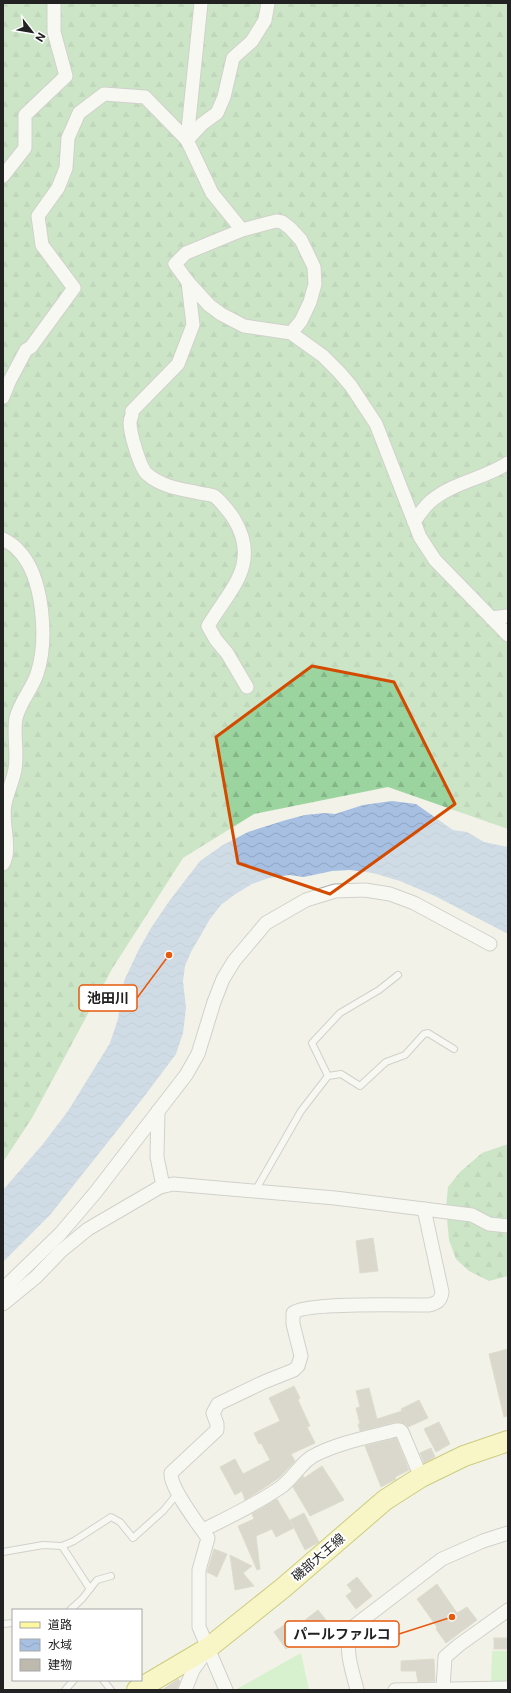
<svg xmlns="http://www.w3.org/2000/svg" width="511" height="1693" viewBox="0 0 511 1693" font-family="'Public Sans','Noto Sans JP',sans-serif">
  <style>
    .grass { fill: #b6eead }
    .forest { fill: url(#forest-firs) }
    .water { fill: url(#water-waves) }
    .building { fill: #bdb9ad; stroke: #c5c0aa }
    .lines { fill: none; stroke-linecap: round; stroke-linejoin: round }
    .service-casing { stroke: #a9a9a9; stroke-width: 8 }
    .minor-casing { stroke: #a9a9a9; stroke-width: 15 }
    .primary-casing { stroke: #9ca000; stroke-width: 22 }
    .service { stroke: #fff; stroke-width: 6 }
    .minor { stroke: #fff; stroke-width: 13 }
    .primary { stroke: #fff8a1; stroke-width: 20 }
    .marked { fill: none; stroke: #d44b00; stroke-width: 3; stroke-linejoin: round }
    .labels { text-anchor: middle; stroke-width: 4; stroke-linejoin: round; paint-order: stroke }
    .street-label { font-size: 13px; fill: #222; stroke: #fff }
    .leader { fill: none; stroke: #e8590c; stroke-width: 1.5 }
    .callout-dot { fill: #e8590c; stroke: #fff; stroke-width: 1.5 }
    .callout { fill: #fff; stroke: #e8590c; stroke-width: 1.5 }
    .callout-label { font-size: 14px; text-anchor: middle; font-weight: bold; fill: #222 }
  </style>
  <defs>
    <pattern id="forest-firs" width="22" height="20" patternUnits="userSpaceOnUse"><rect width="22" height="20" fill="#9bd49e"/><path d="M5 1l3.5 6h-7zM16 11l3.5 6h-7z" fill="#85b688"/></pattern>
    <pattern id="water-waves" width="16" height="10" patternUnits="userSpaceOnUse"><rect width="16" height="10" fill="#a7c0e2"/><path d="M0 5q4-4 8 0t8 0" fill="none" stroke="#8fa5c2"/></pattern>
  </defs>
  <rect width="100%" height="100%" fill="#f2f2e8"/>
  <!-- grass -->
  <g class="grass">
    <polygon points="492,1651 508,1651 508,1683 491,1683"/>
    <polygon points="301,1653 309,1690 235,1690"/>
  </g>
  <!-- forest -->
  <g class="forest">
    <polygon points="3,3 508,3 508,829 388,787 254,814 183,858 112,969 32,1118 3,1162"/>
    <polygon points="508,1144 508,1276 489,1281 469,1271 456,1259 449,1240 446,1208 448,1187 460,1172 482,1153"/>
  </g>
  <!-- water -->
  <polygon class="water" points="392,801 416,804 453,830 467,832 484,842 508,847 508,934 435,896 400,881 373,873 350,870 332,871 304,877 289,875 269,878 252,884 234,895 221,905 210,919 191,952 185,966 183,981 186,1008 183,1033 176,1054 143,1098 50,1215 3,1262 3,1190 43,1144 68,1111 110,1043 118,1019 124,981 138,951 151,928 170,900 200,861 223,845 248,832 286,820 305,815 325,813 335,814 363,805"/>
  <!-- building -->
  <g class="building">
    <polygon points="373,1238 378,1271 360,1273 356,1241"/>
    <polygon points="508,1349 508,1416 504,1417 489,1354"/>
    <polygon points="294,1386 300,1398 298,1400 310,1426 307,1427 315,1443 291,1454 295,1461 280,1477 267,1486 245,1500 242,1491 235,1495 220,1467 235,1459 243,1474 270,1460 261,1443 259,1444 254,1433 280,1421 269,1398"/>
    <polygon points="369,1388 377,1419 402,1411 401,1409 419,1400 428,1418 408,1427 405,1424 396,1422 360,1431 358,1424 360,1424 356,1408 360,1407 356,1391"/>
    <polygon points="439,1422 450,1444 436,1452 424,1429"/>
    <polygon points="396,1438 409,1470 395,1477 396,1479 381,1487 365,1446"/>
    <polygon points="431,1448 435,1457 424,1463 420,1453"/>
    <polygon points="322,1466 344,1500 310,1516 293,1487 303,1476 304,1478"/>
    <polygon points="277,1499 294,1528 276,1537 272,1529 256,1536 260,1569 257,1570 238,1526 254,1519 252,1514"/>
    <polygon points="304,1513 319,1542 305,1550 290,1520"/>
    <polygon points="214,1549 227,1554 217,1577 207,1572"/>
    <polygon points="230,1555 252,1566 243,1573 254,1586 235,1590"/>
    <polygon points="357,1577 372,1596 356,1609 346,1596 352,1591 347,1585"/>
    <polygon points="437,1584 457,1613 467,1607 477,1620 446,1643 436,1629 437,1627 417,1599"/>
    <polygon points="318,1610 335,1631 325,1640 317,1631 315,1632 305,1620"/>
    <polygon points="284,1625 296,1641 286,1649 274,1632"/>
    <rect x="494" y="1638" width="14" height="11"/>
    <polygon points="434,1659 435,1681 418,1682 416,1671 401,1671 401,1661"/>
    <polygon points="178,1679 180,1681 177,1690 162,1690"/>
  </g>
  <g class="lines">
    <defs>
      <g id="service">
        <polyline points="328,1076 312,1043 340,1013 379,990 398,975"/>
        <polyline points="255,1191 301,1111 328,1076 341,1074 360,1086 386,1062 405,1055 424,1034 428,1033 454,1049"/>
        <polyline points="62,1546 90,1589"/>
        <polyline points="3,1552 43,1545 62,1546 74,1541 111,1517 120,1522 133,1538 163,1511 178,1493"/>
        <polyline points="70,1610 82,1599 97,1580 111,1576"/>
        <polyline points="3,1624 13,1623"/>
        <polyline points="103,1680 111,1690"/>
        <polyline points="65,1690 74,1680"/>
      </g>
      <g id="minor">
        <polyline points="187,140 202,124 217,113 224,97 233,58 252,41 265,20 268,3"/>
        <polyline points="187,140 201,3"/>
        <polyline points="3,176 25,148 25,115 66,76 54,32 54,3"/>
        <path d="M188 282 193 325 178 364 132 411C133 416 130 418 130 423 130 433 140 468 147 474 162 487 181 489 199 493 203 494 209 494 214 496 219 499 231 514 234 519 261 564 230 589 208 626L216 640 227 653 247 687"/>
        <polyline points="291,333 301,321 310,302 315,284 314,267 301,240 290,228 282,222 276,221 242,230 186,253 175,264 188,282 209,305 221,314 244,326 291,333 323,356 339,372 351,386 376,424 420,537 435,560 508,635"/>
        <polyline points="3,397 9,382 26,350 31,347 74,288 42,245 38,216 58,188 66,168 68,138 79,113 104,94 145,97 187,140 212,193 242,230"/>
        <path d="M414 522C419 515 424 507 431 501 453 482 484 479 508 463"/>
        <path d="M3 539C8 542 14 545 18 550 44 576 48 640 37 674 32 689 20 702 16 718 13 735 18 752 15 769 13 781 7 793 5 804 1 821 12 850 3 864"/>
        <polyline points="491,618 508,616"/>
        <polyline points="158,1111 157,1157 163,1186"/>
        <polyline points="3,1289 60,1234 95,1193 186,1075 198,1054 214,1002 223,979 234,961 266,923 306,900 335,891 365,890 390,894 414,903 490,944"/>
        <polyline points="3,1304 36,1277 61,1251 88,1229 160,1187 173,1184 335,1198 472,1215 489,1224 508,1226"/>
        <path d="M203 1530C229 1517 257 1504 281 1487 294 1478 302 1460 317 1454 341 1442 370 1437 396 1430H400L402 1432 421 1477"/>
        <polyline points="443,1688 445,1657 459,1645 508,1610"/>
        <polyline points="185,1690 193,1670 205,1653"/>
        <path d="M226 1690 199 1627V1570L208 1538C198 1524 170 1488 171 1473L217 1430V1424L213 1413 218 1404 264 1382 294 1370 298 1366 301 1356 293 1324V1313C305 1302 407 1305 429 1305 437 1303 441 1301 442 1292L424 1209"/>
        <path d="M357 1690C352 1669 343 1648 353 1627L442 1559 483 1541 508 1533"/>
        <polyline points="395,1690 508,1688"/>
      </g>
      <polyline id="primary" points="137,1690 208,1648 283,1588 385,1500 421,1477 464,1456 508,1441"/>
    </defs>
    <!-- service casing -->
    <use href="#service" class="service-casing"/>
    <!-- minor casing -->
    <use href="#minor" class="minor-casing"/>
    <!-- primary casing -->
    <use href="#primary" class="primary-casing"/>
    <!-- service -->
    <use href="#service" class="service"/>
    <!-- minor -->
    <use href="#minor" class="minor"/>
    <!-- primary -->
    <use href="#primary" class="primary"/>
  </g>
  <!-- marked area -->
  <path d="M0 0H511V1693H0ZM312 666 394 682 455 804 330 894 238 863 216 737Z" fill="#f2f2e8" fill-opacity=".55" fill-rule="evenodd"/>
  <path class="marked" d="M312 666 394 682 455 804 330 894 238 863 216 737Z"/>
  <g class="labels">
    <!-- street labels -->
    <g class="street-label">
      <text transform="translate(318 1557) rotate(-41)" y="5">磯部大王線</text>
    </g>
  </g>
  <!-- callouts -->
  <path class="leader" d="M169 955L137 998M452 1617L399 1634"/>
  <g class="callout-dot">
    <circle cx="169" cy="955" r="4"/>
    <circle cx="452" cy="1617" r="4"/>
  </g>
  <g class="callout">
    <rect x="79" y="985" width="58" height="26" rx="4"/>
    <rect x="285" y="1621" width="114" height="26" rx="4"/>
  </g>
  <g class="callout-label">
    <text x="108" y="1003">池田川</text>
    <text x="342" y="1639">パールファルコ</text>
  </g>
  <!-- border -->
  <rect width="511" height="1693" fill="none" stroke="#222222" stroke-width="8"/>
  <!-- legend -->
  <rect x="12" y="1609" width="130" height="72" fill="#ffffff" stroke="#a7a7a7"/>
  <rect x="20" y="1622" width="20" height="6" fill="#fff8a1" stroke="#a7a7a7"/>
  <text x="48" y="1629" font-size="12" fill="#222222">道路</text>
  <rect x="20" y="1639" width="20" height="12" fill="url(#water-waves)" stroke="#a7a7a7"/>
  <text x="48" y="1649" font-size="12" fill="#222222">水域</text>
  <rect x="20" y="1659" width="20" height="12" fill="#bdb9ad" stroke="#a7a7a7"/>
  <text x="48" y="1669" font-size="12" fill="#222222">建物</text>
  <!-- north arrow -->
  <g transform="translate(32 32) rotate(121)" stroke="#ffffff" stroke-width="3" paint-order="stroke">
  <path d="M0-3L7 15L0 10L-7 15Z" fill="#222222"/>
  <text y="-6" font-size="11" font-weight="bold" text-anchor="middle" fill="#222222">N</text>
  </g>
</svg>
